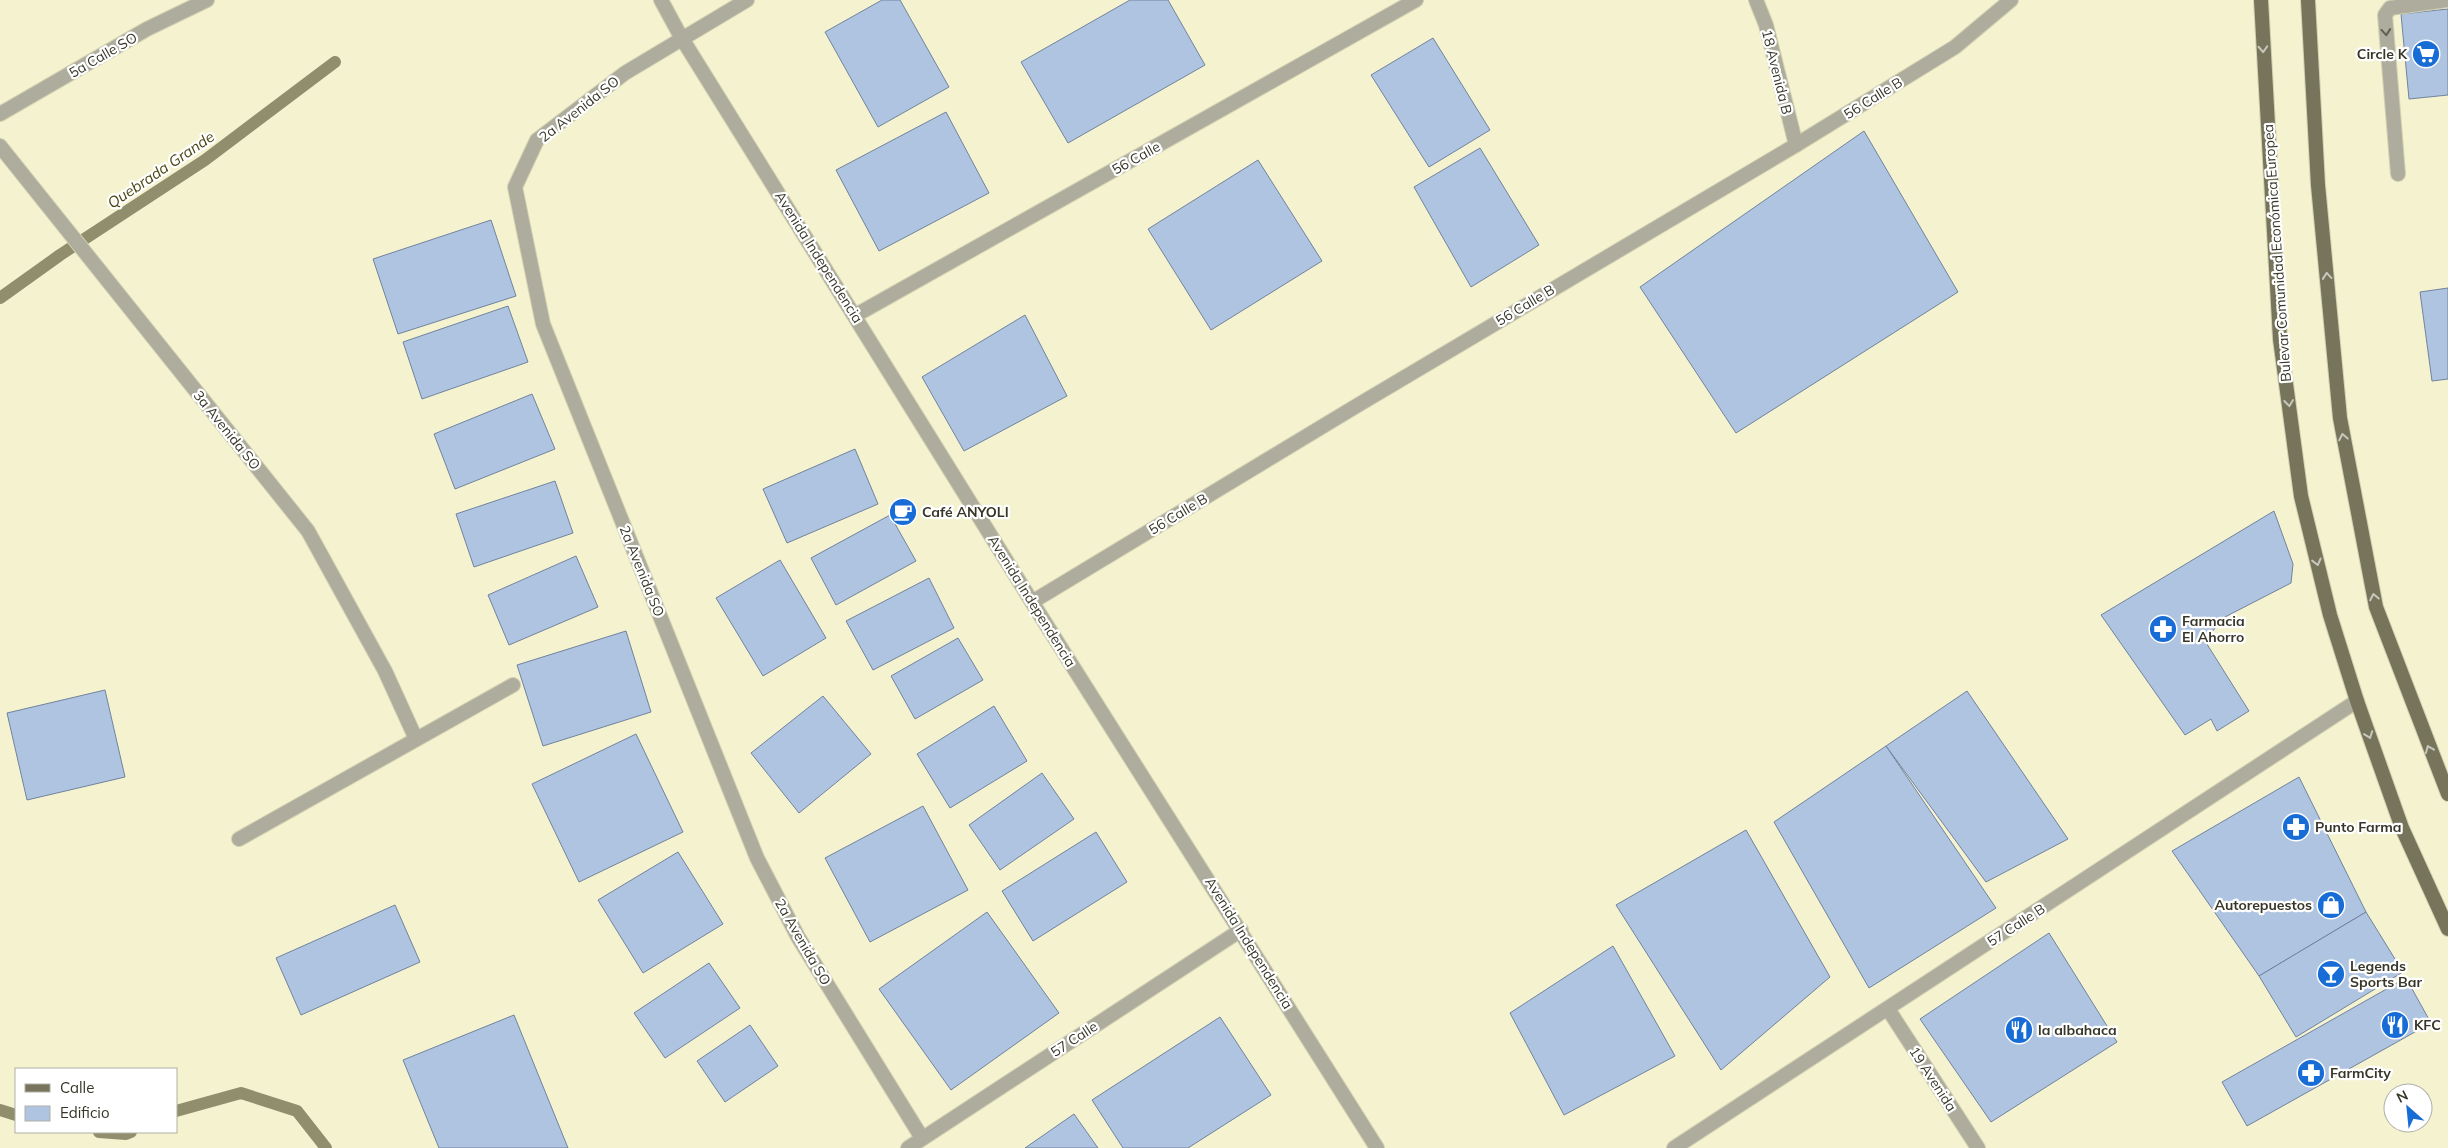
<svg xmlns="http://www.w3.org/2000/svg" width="2448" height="1148" viewBox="0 0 2448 1148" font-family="Mulish,sans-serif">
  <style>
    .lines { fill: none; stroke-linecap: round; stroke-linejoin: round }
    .stream { stroke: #918e6d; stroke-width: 12 }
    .building { fill: #afc4e0; stroke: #71839e }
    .service-casing { stroke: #d2d0b1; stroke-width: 16 }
    .minor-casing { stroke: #d2d0b1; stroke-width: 16 }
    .tertiary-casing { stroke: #d2d0b1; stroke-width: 16 }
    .primary-casing { stroke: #d2d0b1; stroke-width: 16 }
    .service { stroke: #adac9d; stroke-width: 14 }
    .minor { stroke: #adac9d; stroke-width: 14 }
    .tertiary { stroke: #adac9d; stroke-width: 14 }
    .primary { stroke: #76745a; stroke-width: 14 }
    .oneway { stroke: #605f51 }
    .oneway2 { stroke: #c8c7bd }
    .labels { text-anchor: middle; stroke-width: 4.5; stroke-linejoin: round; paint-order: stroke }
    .poi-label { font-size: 14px; font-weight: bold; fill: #373628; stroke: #fff; text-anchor: start }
    .street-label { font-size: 14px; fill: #373628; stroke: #fff }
    .water-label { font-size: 15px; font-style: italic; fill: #494511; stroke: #fff }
  </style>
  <rect width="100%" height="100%" fill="#f4f2cf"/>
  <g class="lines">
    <!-- stream -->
    <g class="stream">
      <polyline points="0,298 60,255 205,160 335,62"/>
      <polyline points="0,1110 16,1115"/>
      <polyline points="176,1111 241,1093 297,1111 326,1148"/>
      <polyline points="99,1132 126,1134 131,1132"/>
    </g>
  </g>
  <!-- building -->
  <g class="building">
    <polygon points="882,0 900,0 949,87 878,127 825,32"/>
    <polygon points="1130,0 1168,0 1205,65 1068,143 1021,62"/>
    <polygon points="2448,9 2448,95 2409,99 2401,14"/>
    <polygon points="1433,38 1490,130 1429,167 1371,75"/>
    <polygon points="946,112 989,193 879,251 836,170"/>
    <polygon points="1864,131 1958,292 1736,433 1640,287"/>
    <polygon points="1480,148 1539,245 1471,287 1414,187"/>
    <polygon points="1258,160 1322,261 1211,330 1148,229"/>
    <polygon points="491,220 516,296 398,334 373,259"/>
    <polygon points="2448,288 2448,379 2432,381 2420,292"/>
    <polygon points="508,306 528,362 422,399 403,342"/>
    <polygon points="1025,315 1067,396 964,451 922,377"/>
    <polygon points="532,394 555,449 455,489 434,434"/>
    <polygon points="855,449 878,504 787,543 763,489"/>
    <polygon points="555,481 573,533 474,567 456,514"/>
    <polygon points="2274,511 2293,564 2291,583 2223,618 2205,641 2249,711 2217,731 2211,719 2185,735 2101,615"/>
    <polygon points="890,515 916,561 836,605 811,558"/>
    <polygon points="576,556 598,607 509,645 488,595"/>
    <polygon points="780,560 826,638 763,676 716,598"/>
    <polygon points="929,578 954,628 873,670 846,621"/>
    <polygon points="626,631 651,712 543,746 517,665"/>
    <polygon points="958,638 983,680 915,719 891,676"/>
    <polygon points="105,690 125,777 27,800 7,713"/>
    <polygon points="1967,691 2068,839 1986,882 1886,746"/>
    <polygon points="823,696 871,754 799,813 751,753"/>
    <polygon points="994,706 1027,761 950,808 917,754"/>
    <polygon points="636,734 683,832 579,882 532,784"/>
    <polygon points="1886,746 1996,908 1869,988 1774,822"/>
    <polygon points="1042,773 1074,819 1000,870 969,825"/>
    <polygon points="2299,777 2366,912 2259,976 2172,851"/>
    <polygon points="923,806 968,890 870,942 825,858"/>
    <polygon points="1746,830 1830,977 1721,1070 1616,905"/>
    <polygon points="1096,832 1127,882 1033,941 1002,891"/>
    <polygon points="678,852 723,924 643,973 598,900"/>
    <polygon points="395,905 420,962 301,1015 276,958"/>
    <polygon points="987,912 1059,1013 951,1090 879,989"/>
    <polygon points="2366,912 2403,972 2296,1037 2259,976"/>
    <polygon points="2049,933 2117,1042 1991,1122 1920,1019"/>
    <polygon points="1613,946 1675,1056 1564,1115 1510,1013"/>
    <polygon points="709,963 740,1008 665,1058 634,1013"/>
    <polygon points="2406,978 2431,1023 2247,1126 2222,1082"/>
    <polygon points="514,1015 568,1148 439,1148 403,1060"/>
    <polygon points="1220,1017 1271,1095 1188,1148 1123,1148 1092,1100"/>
    <polygon points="750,1025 778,1066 725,1102 697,1061"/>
    <polygon points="1074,1114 1098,1148 1025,1148"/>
  </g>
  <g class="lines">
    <defs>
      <polyline id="service" points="2398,174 2385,15 2390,8 2448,0"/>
      <g id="minor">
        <polyline points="747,0 625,73 537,140 515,187 543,324 757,858 798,937 922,1138"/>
        <polyline points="1756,0 1766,25 1796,145"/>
        <polyline points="0,114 147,29 207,0"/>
        <polyline points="0,146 308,531 385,671 416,739"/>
        <polyline points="856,315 1416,0"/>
        <polyline points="1032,602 1358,405 1796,145 1955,47 2011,0"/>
        <polyline points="239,839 513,685"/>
        <polyline points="1888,1009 1978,1148"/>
        <polyline points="908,1148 1241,930"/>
        <polyline points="1674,1148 2357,701"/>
      </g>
      <polyline id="tertiary" points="661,0 681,37 1032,602 1377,1148"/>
      <g id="primary">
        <polyline points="2261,0 2280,339 2301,496 2330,615 2357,701 2402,828 2448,929"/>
        <polyline points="2308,0 2318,185 2340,418 2376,607 2448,794"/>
      </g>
    </defs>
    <!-- service casing -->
    <use href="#service" class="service-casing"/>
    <!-- minor casing -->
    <use href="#minor" class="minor-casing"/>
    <!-- tertiary casing -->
    <use href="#tertiary" class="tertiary-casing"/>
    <!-- primary casing -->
    <use href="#primary" class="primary-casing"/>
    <!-- service -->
    <use href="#service" class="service"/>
    <!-- minor -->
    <use href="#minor" class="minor"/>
    <!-- tertiary -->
    <use href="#tertiary" class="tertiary"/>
    <!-- primary -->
    <use href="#primary" class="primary"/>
  </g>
  <!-- one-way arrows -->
  <defs><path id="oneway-chevron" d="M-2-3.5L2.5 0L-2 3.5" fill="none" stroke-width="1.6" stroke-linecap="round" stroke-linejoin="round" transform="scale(1.25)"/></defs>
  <use class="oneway" href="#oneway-chevron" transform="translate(2386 32) rotate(85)"/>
  <g class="oneway2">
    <use href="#oneway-chevron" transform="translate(2263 49) rotate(87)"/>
    <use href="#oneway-chevron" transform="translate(2327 276) rotate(-95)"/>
    <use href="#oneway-chevron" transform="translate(2289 403) rotate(83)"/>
    <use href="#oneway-chevron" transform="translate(2343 437) rotate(-101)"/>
    <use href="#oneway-chevron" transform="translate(2317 562) rotate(76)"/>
    <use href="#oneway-chevron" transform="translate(2374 597) rotate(-101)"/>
    <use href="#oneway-chevron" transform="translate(2369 735) rotate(70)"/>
    <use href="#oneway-chevron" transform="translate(2429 749) rotate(-112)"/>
  </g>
  <!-- icons -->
  <defs>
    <symbol id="supermarket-disc" viewBox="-11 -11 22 22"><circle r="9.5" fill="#186cd5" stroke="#fff"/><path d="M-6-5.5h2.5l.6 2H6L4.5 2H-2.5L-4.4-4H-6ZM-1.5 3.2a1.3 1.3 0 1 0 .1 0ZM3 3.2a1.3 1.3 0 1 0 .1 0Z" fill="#fff"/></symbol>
    <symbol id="cafe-disc" viewBox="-11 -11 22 22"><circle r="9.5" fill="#186cd5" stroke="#fff"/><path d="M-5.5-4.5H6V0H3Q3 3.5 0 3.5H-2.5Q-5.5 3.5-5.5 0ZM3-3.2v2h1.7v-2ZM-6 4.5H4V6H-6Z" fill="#fff"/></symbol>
    <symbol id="pharmacy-disc" viewBox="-11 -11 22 22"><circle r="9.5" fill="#186cd5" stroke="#fff"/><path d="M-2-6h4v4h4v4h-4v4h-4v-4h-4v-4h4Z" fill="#fff"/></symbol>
    <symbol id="shop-disc" viewBox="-11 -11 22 22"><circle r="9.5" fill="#186cd5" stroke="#fff"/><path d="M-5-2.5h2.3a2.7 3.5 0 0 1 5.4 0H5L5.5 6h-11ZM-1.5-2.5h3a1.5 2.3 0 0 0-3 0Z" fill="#fff"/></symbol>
    <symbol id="bar-disc" viewBox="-11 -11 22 22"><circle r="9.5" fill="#186cd5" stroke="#fff"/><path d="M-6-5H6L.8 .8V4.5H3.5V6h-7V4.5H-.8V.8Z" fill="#fff"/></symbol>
    <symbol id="restaurant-disc" viewBox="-11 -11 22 22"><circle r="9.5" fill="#186cd5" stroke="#fff"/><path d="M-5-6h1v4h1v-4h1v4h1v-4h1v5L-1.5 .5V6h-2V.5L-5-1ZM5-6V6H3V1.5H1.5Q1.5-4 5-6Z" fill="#fff"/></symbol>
  </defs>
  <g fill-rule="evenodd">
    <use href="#supermarket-disc" x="2410" y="38" width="32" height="32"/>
    <use href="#cafe-disc" x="887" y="496" width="32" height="32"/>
    <use href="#pharmacy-disc" x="2147" y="613" width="32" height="32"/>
    <use href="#pharmacy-disc" x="2280" y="811" width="32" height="32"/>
    <use href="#shop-disc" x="2315" y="889" width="32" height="32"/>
    <use href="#bar-disc" x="2315" y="958" width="32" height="32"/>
    <use href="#restaurant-disc" x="2379" y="1009" width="32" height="32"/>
    <use href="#restaurant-disc" x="2003" y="1014" width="32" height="32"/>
    <use href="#pharmacy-disc" x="2295" y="1057" width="32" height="32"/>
  </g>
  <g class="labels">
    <!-- poi labels -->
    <g class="poi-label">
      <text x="2407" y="59" text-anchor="end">Circle K</text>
      <text x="922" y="517">Café ANYOLI</text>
      <text x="2182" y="626">Farmacia<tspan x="2182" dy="16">El Ahorro</tspan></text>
      <text x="2315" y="832">Punto Farma</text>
      <text x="2312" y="910" text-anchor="end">Autorepuestos</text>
      <text x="2350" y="971">Legends<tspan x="2350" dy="16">Sports Bar</tspan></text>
      <text x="2414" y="1030">KFC</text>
      <text x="2038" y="1035">la albahaca</text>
      <text x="2330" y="1078">FarmCity</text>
    </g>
    <!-- street labels -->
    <g class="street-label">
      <text transform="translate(103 55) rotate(-30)" y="5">5a Calle SO</text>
      <text transform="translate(1777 72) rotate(76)" y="5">18 Avenida B</text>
      <text transform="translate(1873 98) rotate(-32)" y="5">56 Calle B</text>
      <text transform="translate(579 109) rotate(-38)" y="5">2a Avenida SO</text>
      <text transform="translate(1136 158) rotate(-29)" y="5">56 Calle</text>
      <text transform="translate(2277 253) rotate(-94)" y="5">Bulevar Comunidad Económica Europea</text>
      <text transform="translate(819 257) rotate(58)" y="5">Avenida Independencia</text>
      <text transform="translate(1525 305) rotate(-31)" y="5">56 Calle B</text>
      <text transform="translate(227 430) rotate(51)" y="5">3a Avenida SO</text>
      <text transform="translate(1178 514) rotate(-31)" y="5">56 Calle B</text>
      <text transform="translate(642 571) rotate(68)" y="5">2a Avenida SO</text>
      <text transform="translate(1032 601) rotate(58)" y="5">Avenida Independencia</text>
      <text transform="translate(2016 925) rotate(-33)" y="5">57 Calle B</text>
      <text transform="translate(803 942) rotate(60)" y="5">2a Avenida SO</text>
      <text transform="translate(1249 943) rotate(58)" y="5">Avenida Independencia</text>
      <text transform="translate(1074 1039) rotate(-33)" y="5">57 Calle</text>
      <text transform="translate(1933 1079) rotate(57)" y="5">19 Avenida</text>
    </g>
    <!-- water labels -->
    <g class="water-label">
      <text transform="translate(161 170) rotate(-34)" y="5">Quebrada Grande</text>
    </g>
  </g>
  <!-- legend -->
  <rect x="15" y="1068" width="162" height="65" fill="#ffffff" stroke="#afafa9"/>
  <rect x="25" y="1084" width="25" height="8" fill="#76745a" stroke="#afafa9"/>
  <text x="60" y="1093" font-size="15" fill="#373628">Calle</text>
  <rect x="25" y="1106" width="25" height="15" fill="#afc4e0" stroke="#afafa9"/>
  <text x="60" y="1118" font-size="15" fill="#373628">Edificio</text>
  <!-- north arrow -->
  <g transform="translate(2408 1108) rotate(333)"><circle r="24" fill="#ffffff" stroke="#afafa9"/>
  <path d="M0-4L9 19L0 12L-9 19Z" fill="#186cd5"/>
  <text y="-8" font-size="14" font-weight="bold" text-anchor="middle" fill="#373628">N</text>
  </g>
</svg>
